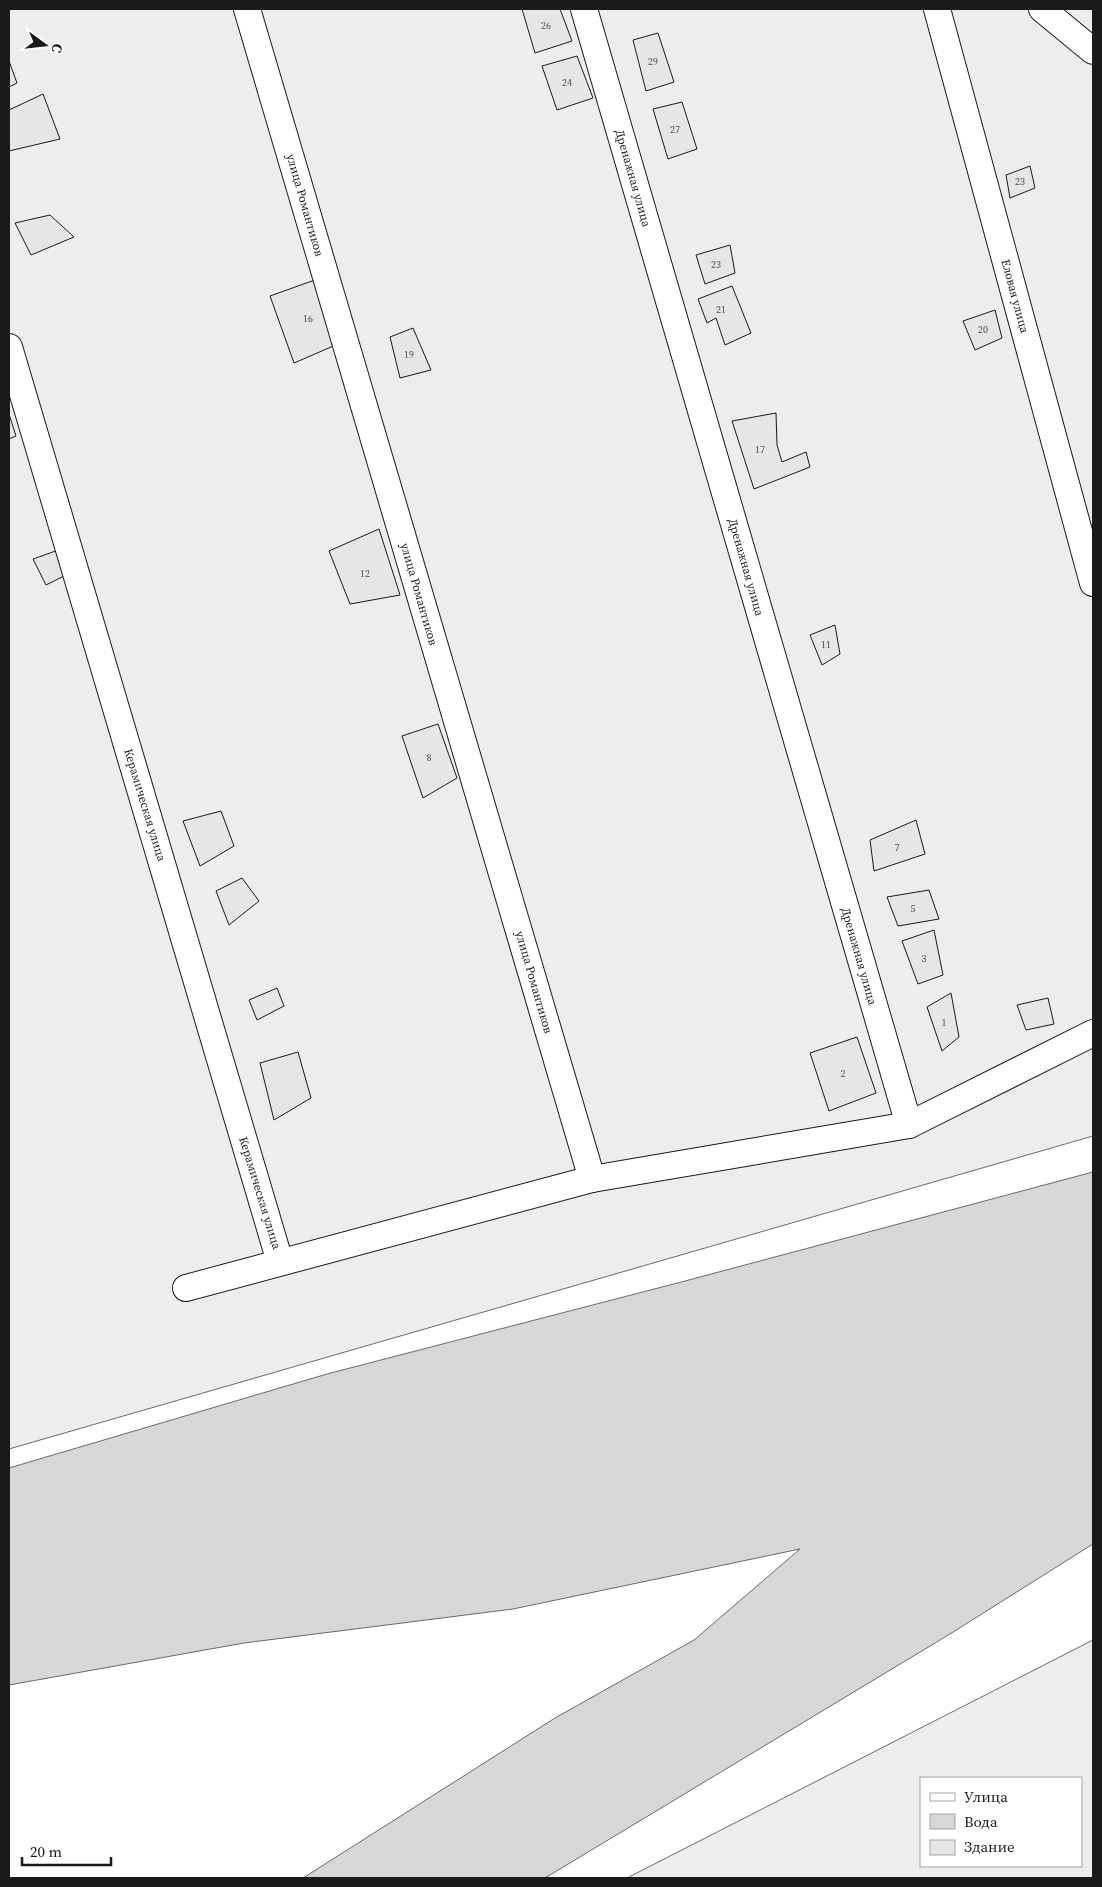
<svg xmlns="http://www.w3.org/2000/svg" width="1102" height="1887" viewBox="0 0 1102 1887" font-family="'Source Serif 4',serif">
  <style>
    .built { fill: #ededed; stroke: #6a6a6a; fill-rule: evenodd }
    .water { fill: #d7d7d7; stroke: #6a6a6a }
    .building { fill: #e6e6e6; stroke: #1a1a1a }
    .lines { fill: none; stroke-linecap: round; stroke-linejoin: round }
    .street-casing { stroke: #1a1a1a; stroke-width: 28 }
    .street { stroke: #fff; stroke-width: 26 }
    .labels { text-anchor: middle; stroke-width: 4; stroke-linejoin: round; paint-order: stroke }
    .number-label { font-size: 10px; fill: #4d4d4d }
    .street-label { font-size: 12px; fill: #1a1a1a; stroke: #fff }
  </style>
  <rect width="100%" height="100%" fill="#fff"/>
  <!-- built -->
  <g class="built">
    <polygon points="9,9 1093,9 1093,1136 9,1449"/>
    <path d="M1093 1640V1878H627ZM921 1778H1081V1866H921Z"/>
  </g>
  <!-- water -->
  <polygon class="water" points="1093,1172 1093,1544 950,1634 545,1878 303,1878 555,1718 694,1640 800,1549 513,1609 244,1643 9,1685 9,1468 327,1374 685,1281"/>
  <!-- building -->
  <g class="building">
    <polygon points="522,9 560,9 572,41 535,53"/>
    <polygon points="658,33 674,82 646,91 633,40"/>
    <polygon points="577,56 593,98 557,110 542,66"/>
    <polygon points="9,61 17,83 9,87"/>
    <polygon points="43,94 60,139 9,151 9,110"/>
    <polygon points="682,102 697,149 668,159 653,109"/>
    <polygon points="1030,166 1035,188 1010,198 1006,175"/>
    <polygon points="50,215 74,237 31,255 15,223"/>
    <polygon points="730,245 735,273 705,284 696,255"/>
    <polygon points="326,276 345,341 294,363 270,296"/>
    <polygon points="732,286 751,333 725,345 716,318 707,323 698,299"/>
    <polygon points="995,310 1002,338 975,350 963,321"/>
    <polygon points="413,328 431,370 400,378 390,337"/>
    <polygon points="776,413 777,445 782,462 806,452 810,467 754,489 732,421"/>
    <polygon points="9,414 16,436 9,439"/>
    <polygon points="379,529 400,595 350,604 329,551"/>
    <polygon points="64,548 72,572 46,585 33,559"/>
    <polygon points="835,625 840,654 822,665 810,635"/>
    <polygon points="438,724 457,778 423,798 402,736"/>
    <polygon points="221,811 234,846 200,866 183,821"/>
    <polygon points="916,820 925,854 874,871 870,840"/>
    <polygon points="242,878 259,901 229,925 216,891"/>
    <polygon points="929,890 939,919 898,926 887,897"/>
    <polygon points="934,930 943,975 918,984 902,941"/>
    <polygon points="277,988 284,1006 257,1020 249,1000"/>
    <polygon points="951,993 959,1037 942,1051 927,1007"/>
    <polygon points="1048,998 1054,1024 1026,1030 1017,1005"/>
    <polygon points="857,1037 876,1093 829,1111 810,1053"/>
    <polygon points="298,1052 311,1098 274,1120 260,1063"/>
  </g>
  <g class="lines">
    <defs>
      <g id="street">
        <polyline points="247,9 592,1179"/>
        <polyline points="584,9 909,1125"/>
        <polyline points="937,9 1093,583"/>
        <polyline points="1042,9 1093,51"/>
        <polyline points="9,347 280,1262"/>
        <polyline points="186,1288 592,1179 909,1125 1093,1033"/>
      </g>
    </defs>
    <!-- street casing -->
    <use href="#street" class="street-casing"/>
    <!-- street -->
    <use href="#street" class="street"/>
  </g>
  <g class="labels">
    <!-- number labels -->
    <g class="number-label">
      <text x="546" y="29">26</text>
      <text x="653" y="65">29</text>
      <text x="567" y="86">24</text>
      <text x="675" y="133">27</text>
      <text x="1020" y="185">23</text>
      <text x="716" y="268">23</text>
      <text x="721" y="313">21</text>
      <text x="308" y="322">16</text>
      <text x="983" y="333">20</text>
      <text x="409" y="358">19</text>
      <text x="760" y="453">17</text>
      <text x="365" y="577">12</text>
      <text x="826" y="648">11</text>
      <text x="429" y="761">8</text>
      <text x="897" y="851">7</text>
      <text x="913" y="912">5</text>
      <text x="924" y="962">3</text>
      <text x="944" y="1026">1</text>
      <text x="843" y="1077">2</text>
    </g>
    <!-- street labels -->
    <g class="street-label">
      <text transform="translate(633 178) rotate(74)" y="4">Дренажная улица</text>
      <text transform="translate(305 205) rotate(74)" y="4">улица Романтиков</text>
      <text transform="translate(1015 296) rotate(75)" y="4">Еловая улица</text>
      <text transform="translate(746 567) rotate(74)" y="4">Дренажная улица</text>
      <text transform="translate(419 594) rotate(74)" y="4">улица Романтиков</text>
      <text transform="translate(145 805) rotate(73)" y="4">Керамическая улица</text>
      <text transform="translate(859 956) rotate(74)" y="4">Дренажная улица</text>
      <text transform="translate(534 982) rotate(74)" y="4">улица Романтиков</text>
      <text transform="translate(260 1193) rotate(73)" y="4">Керамическая улица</text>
    </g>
  </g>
  <!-- border -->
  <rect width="1102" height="1887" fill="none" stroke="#1a1a1a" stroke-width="20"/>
  <!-- legend -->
  <rect x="920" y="1777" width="162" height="90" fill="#ffffff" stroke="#a3a3a3"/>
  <rect x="930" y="1793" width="25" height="8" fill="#ffffff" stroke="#a3a3a3"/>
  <text x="964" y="1802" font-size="15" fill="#1a1a1a">Улица</text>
  <rect x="930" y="1814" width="25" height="15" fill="#d7d7d7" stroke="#a3a3a3"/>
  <text x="964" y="1827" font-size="15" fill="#1a1a1a">Вода</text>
  <rect x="930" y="1840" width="25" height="15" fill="#e6e6e6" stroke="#a3a3a3"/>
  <text x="964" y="1852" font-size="15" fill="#1a1a1a">Здание</text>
  <!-- north arrow -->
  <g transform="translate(45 45) rotate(105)" stroke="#ffffff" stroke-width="4" paint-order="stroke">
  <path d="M0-4L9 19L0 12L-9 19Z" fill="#1a1a1a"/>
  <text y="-8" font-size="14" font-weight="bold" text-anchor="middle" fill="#1a1a1a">С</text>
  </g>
  <!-- scale -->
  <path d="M22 1857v8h89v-8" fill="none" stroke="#1a1a1a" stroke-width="2.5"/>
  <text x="30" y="1857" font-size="15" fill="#1a1a1a" stroke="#ffffff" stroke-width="4" paint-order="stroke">20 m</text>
</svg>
